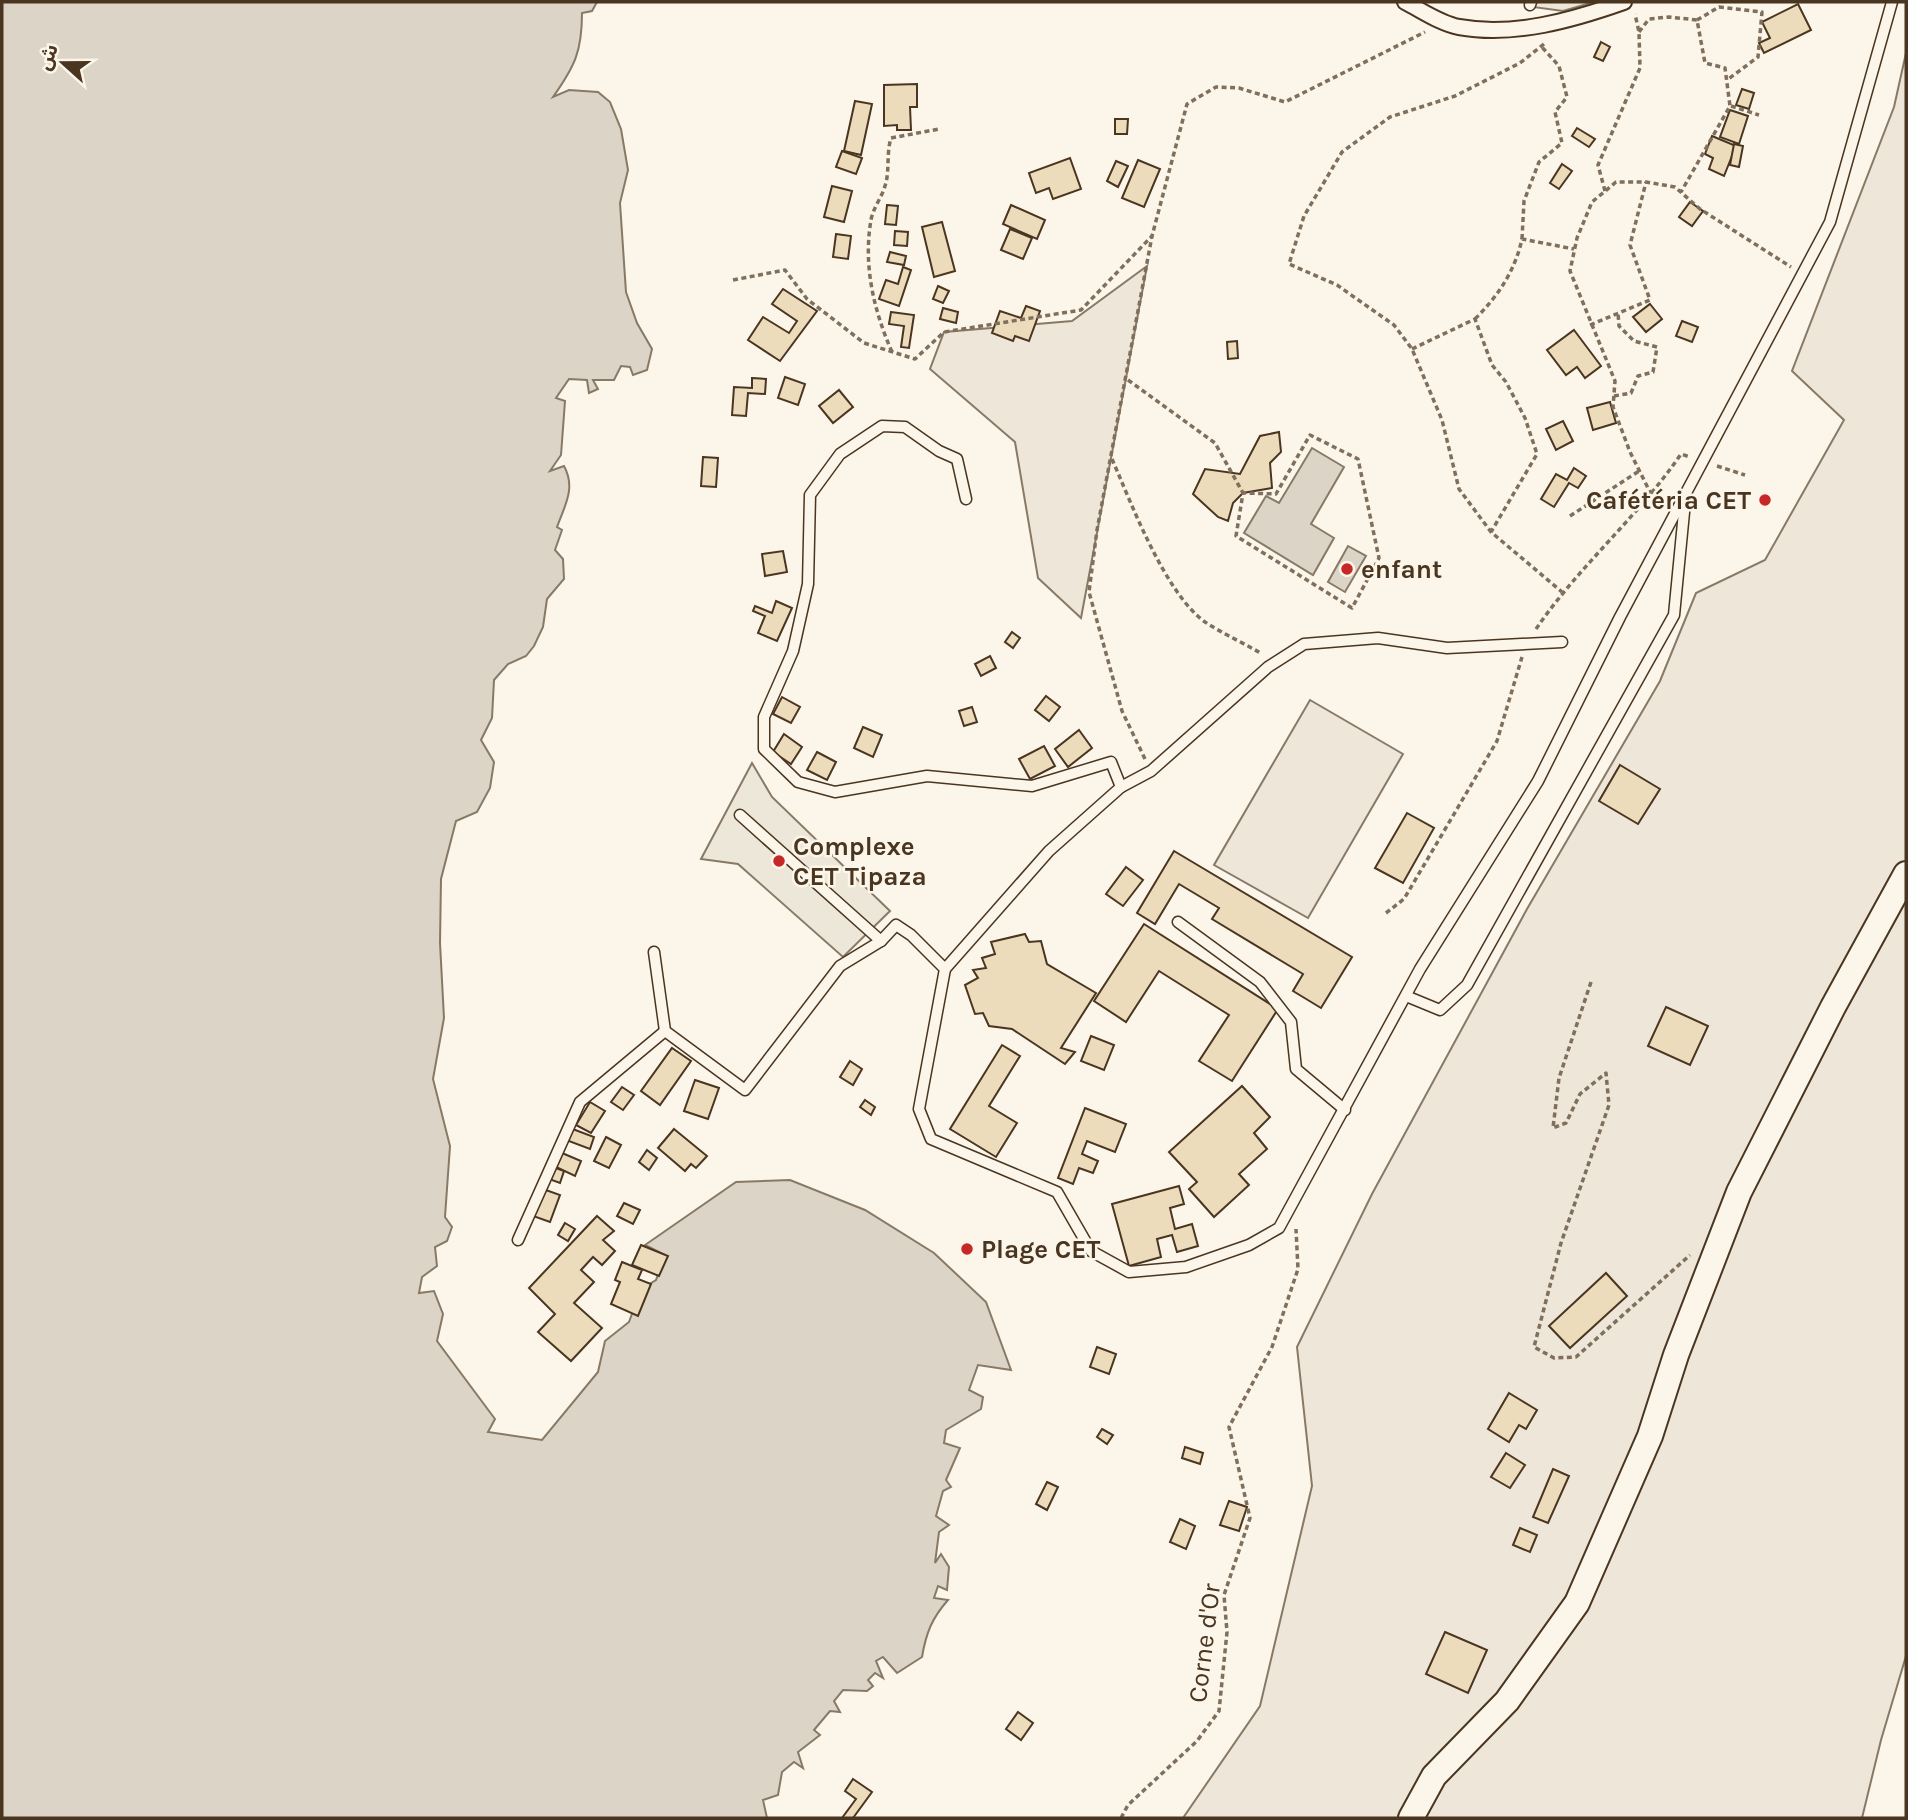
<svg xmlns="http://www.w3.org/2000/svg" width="1908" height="1820" viewBox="0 0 1908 1820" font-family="Karla,'Noto Sans Arabic',sans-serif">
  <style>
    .green { fill: #ede6d9; stroke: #887966; stroke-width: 2 }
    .parking { fill: #ede7d9; stroke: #887966; stroke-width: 2 }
    .water { fill: #dcd4c6; stroke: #887966; stroke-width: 2 }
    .building { fill: #ecdcbc; stroke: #4a3520; stroke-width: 2 }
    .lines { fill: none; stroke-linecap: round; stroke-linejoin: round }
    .service-casing { stroke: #4a3520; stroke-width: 13 }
    .pedestrian-casing { stroke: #4a3520; stroke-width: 18 }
    .tertiary-casing { stroke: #4a3520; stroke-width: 28 }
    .path { stroke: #7f6f5c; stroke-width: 3.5; stroke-dasharray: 5 3.5; stroke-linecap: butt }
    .service { stroke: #fbf6e9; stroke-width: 10 }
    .pedestrian { stroke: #fbf6e9; stroke-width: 14 }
    .tertiary { stroke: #fbf6e9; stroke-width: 24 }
    .poi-dot { fill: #c62828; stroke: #fbf6e9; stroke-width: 2.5 }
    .labels { text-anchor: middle; stroke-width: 5; stroke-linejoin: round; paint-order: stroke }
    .poi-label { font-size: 26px; font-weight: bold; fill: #4a3520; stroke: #fbf6e9; text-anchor: start }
    .street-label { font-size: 26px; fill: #4a3520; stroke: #fbf6e9 }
  </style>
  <rect width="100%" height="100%" fill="#fbf6e9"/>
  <!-- green -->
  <g class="green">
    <polygon points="1906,53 1906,1656 1881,1740 1862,1818 1183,1818 1260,1706 1312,1486 1297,1347 1372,1194 1527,909 1660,681 1696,593 1765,560 1844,420 1792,371 1894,107"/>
    <polygon points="1147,266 1081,618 1038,578 1015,442 930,369 944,332 1072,321"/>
    <polygon points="1310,700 1403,754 1308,918 1214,865"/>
  </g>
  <!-- parking -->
  <g class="parking">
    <polygon points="1534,2 1594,2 1563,11 1533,7"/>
    <polygon points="752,763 772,797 890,911 843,957 738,864 701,859"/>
  </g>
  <!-- water -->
  <g class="water">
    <path d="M2 2H597L592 11 582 13C582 51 575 66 553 97L569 90 598 92 610 102 621 129 628 170 620 203 626 292 637 323 652 349 647 370 633 375 630 367 621 366 614 380H593L598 389 589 393 587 380 569 379 556 398 565 401 561 455 550 471 564 466C576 488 565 505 557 527L562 530 555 550 563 559 564 579 547 599 543 627 534 646 526 656 508 664 494 680 492 718 481 740 494 762 490 788 477 812 456 821 441 879 440 943 444 1018 433 1079 450 1146 445 1217 452 1227 447 1241 435 1247 437 1266 422 1277 419 1293 434 1291 443 1314 437 1341 495 1419 488 1432 542 1440 598 1372 605 1341 629 1322 641 1289 656 1280 665 1255 645 1245 736 1182 790 1180 865 1210 934 1253 986 1302 1011 1370 978 1365 969 1390 983 1397 981 1409 946 1430 944 1443 960 1448 946 1480 951 1487 943 1491 936 1516 949 1525 939 1532 935 1563 941 1554 949 1567 947 1590 938 1586 934 1598 948 1600C932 1618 926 1633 922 1657L897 1673 883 1657 876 1661 883 1678 875 1673 868 1680 873 1686 867 1691 843 1690 834 1701 840 1712 830 1711 814 1730 820 1735 798 1752 803 1768 794 1762 782 1772 778 1795 763 1800 767 1818H2Z"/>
    <polygon points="1312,448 1344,467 1311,524 1334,538 1313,575 1244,533 1266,496 1279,503"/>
    <polygon points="1348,546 1366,556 1345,592 1328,582"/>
  </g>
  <!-- building -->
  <g class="building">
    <polygon points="1798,4 1811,30 1764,53 1759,43 1770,38 1762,22"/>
    <polygon points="1601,42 1610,47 1603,61 1594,57"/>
    <polygon points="917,84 917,107 910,107 911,130 897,130 897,125 884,126 884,85"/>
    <polygon points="1742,89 1754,93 1749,109 1736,105"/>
    <polygon points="855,101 872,104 861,155 844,151"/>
    <polygon points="1730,110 1748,116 1739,144 1720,137"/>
    <polygon points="1115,119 1128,119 1127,134 1115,134"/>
    <polygon points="1577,128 1595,139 1589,147 1572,136"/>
    <polygon points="1712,136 1736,146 1724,176 1709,169 1713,158 1705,154"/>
    <polygon points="1734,144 1743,146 1739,167 1730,165"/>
    <polygon points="842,151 862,158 856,174 836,167"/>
    <polygon points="1070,158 1081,189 1053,199 1049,188 1036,193 1029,173"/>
    <polygon points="1138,160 1160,169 1144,207 1122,198"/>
    <polygon points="1116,161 1128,166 1118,187 1107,181"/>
    <polygon points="1562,164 1572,171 1559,189 1550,183"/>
    <polygon points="832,186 852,191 844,222 824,217"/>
    <polygon points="1690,202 1703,211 1692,226 1679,217"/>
    <polygon points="887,205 898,206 896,225 885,224"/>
    <polygon points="1011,205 1045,220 1037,239 1003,224"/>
    <polygon points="942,222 955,271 934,277 922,227"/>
    <polygon points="1010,229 1032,238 1023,259 1001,250"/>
    <polygon points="895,231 908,232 907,246 894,245"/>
    <polygon points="836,234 851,236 848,259 833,257"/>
    <polygon points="890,252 906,256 904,265 887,262"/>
    <polygon points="903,267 911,270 899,306 879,299 886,280 898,284"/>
    <polygon points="938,286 949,291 943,303 933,299"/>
    <polygon points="783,289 817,311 780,361 748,340 763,317 789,333 797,321 772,304"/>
    <polygon points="1650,304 1662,319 1646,332 1633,317"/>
    <polygon points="1026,306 1040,311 1029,341 1015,336 1013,341 992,333 1000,311 1021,318"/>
    <polygon points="943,308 958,312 956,323 940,319"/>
    <polygon points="891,312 914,315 909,348 901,347 904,326 889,324"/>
    <polygon points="1682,321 1698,327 1692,342 1676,336"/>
    <polygon points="1574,330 1601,366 1585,378 1577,367 1566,375 1547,350"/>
    <polygon points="1237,341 1238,358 1228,359 1227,342"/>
    <polygon points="785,377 805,384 798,405 778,398"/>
    <polygon points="752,378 766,379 765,394 748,393 746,416 732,415 734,387 752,388"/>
    <polygon points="839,390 853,407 833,423 819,406"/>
    <polygon points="1610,402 1616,423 1593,430 1587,408"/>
    <polygon points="1563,421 1573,441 1556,450 1546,429"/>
    <polygon points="1279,432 1281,452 1270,463 1272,488 1243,493 1233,503 1228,521 1218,517 1193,494 1205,469 1240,474 1260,436"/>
    <polygon points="703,457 718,458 716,487 701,486"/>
    <polygon points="1574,468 1586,476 1578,488 1569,483 1554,507 1541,499 1556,474 1567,480"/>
    <polygon points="783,551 787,572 765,576 762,554"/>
    <polygon points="776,601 792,608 777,641 758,633 765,616 753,611 755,606 772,613"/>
    <polygon points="1012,632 1020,638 1013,648 1005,642"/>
    <polygon points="990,656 996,668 981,676 975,664"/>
    <polygon points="1046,696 1060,707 1049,721 1035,710"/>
    <polygon points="782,697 800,707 791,723 773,714"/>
    <polygon points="972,707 977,722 964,726 959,711"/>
    <polygon points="863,727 882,735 873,757 854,748"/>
    <polygon points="1079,730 1092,748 1068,767 1055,749"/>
    <polygon points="784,734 802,747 791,764 773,752"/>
    <polygon points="1044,746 1055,766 1030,779 1019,759"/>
    <polygon points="817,752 836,762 827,780 807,770"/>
    <polygon points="1620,765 1660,789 1638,824 1599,801"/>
    <polygon points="1407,813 1434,828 1403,883 1375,868"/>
    <polygon points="1174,851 1352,957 1321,1008 1293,991 1303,974 1212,919 1219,908 1179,884 1155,924 1137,913"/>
    <polygon points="1126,867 1143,880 1123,906 1106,894"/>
    <polygon points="1144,924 1278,1009 1232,1081 1199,1061 1229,1015 1159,971 1126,1022 1094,1001"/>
    <polygon points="1025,934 1029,942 1041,941 1047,964 1096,993 1061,1048 1075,1052 1065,1064 1012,1029 989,1026 983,1013 975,1014 965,985 978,978 973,970 986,968 982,958 995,954 991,942"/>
    <polygon points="1666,1007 1708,1026 1690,1065 1648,1046"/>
    <polygon points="1091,1036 1114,1045 1104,1070 1081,1061"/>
    <polygon points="1002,1045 1020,1056 989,1106 1017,1123 996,1157 950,1129"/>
    <polygon points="672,1048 691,1061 660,1105 641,1091"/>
    <polygon points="850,1061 862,1069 853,1085 840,1077"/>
    <polygon points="695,1080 719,1088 708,1119 684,1111"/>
    <polygon points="1242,1086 1270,1117 1254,1133 1267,1149 1239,1174 1249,1185 1214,1217 1189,1189 1197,1182 1169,1152"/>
    <polygon points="622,1087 634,1095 623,1110 611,1102"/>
    <polygon points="865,1100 875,1107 871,1115 860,1107"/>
    <polygon points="590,1102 605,1111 591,1133 576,1125"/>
    <polygon points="1085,1108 1126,1124 1115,1152 1087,1141 1082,1154 1098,1161 1093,1173 1079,1168 1073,1184 1058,1178"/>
    <polygon points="570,1128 594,1137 590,1149 566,1140"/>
    <polygon points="674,1129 707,1156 696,1168 691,1164 685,1171 658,1148"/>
    <polygon points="606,1137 621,1145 609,1168 594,1161"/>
    <polygon points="647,1150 657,1158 649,1170 639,1162"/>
    <polygon points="562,1153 581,1161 575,1176 556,1167"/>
    <polygon points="553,1167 564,1171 560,1183 549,1179"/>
    <polygon points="1179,1186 1184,1204 1170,1208 1175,1229 1192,1224 1198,1246 1177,1252 1172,1235 1157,1239 1161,1257 1129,1266 1112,1204"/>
    <polygon points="543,1189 560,1195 550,1222 533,1216"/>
    <polygon points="624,1203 640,1210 633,1224 617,1216"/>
    <polygon points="597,1216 614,1231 603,1240 615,1251 602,1265 593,1257 581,1270 594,1282 574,1303 602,1328 571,1361 538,1332 555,1314 529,1288"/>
    <polygon points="565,1223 575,1229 568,1241 558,1235"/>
    <polygon points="641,1245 668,1256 659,1276 632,1265"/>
    <polygon points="622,1262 642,1270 638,1279 651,1284 638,1316 611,1304 620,1282 615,1280"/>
    <polygon points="1606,1273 1627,1296 1570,1348 1549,1326"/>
    <polygon points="1097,1347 1116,1354 1109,1374 1090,1367"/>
    <polygon points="1509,1393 1537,1410 1526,1429 1519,1425 1509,1442 1488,1429"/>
    <polygon points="1102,1429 1113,1435 1107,1444 1097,1437"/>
    <polygon points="1185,1447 1203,1453 1200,1464 1182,1458"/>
    <polygon points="1506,1453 1525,1465 1510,1488 1491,1477"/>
    <polygon points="1553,1469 1569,1476 1548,1523 1533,1517"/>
    <polygon points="1047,1482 1058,1487 1047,1510 1036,1504"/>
    <polygon points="1229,1501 1247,1507 1239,1531 1220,1525"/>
    <polygon points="1180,1519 1195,1526 1186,1549 1170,1542"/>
    <polygon points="1520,1528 1537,1535 1530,1552 1513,1545"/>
    <polygon points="1445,1632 1487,1650 1468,1693 1426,1674"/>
    <polygon points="1018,1712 1033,1723 1021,1740 1006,1729"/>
    <polygon points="853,1779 872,1792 853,1818 842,1818 856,1799 845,1791"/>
  </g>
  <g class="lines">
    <defs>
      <g id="service">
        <polyline points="1530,5 1531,2"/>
        <polyline points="1121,787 1151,771 1268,667 1304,644 1378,638 1447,648 1562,642"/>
        <polyline points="740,815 881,941 896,925 911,935 945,969 919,1109 931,1139 1057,1192 1091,1251 1129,1272 1186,1267 1249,1245 1279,1228 1420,969 1538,781 1620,617 1830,222 1892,2"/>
        <polyline points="1178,922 1260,982 1291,1022 1296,1069 1345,1110"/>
        <polyline points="654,952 665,1031 745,1090 840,966 881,941"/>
        <polyline points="945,969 1049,851 1121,787 1111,762 1032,786 927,776 835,792 798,782 764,749 764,717 793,651 808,584 810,495 840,454 882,426 905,427 939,451 957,459 966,499"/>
        <polyline points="1406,996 1440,1010 1467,985 1674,615 1685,502"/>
        <polyline points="518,1240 580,1102 665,1031"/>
      </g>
      <path id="pedestrian" d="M1405 2C1421 10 1441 24 1459 27 1514 37 1573 20 1624 2"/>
      <polyline id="tertiary" points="1411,1818 1434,1776 1507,1701 1577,1603 1650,1436 1676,1355 1739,1192 1833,1007 1906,874"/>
    </defs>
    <!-- service casing -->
    <use href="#service" class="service-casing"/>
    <!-- pedestrian casing -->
    <use href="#pedestrian" class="pedestrian-casing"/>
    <!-- tertiary casing -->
    <use href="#tertiary" class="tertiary-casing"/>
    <!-- path -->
    <g class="path">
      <polyline points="1697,20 1719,7 1762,12 1758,57 1727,80"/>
      <polyline points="1639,32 1649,19 1669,17 1697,20 1705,63 1725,68 1730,106 1681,192"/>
      <polyline points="1544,44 1520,63 1455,96 1390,117 1342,152 1304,216 1289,264 1337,285 1394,325 1412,349 1442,420 1459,489 1491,532 1562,592"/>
      <polyline points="1731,106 1759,115"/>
      <polyline points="1605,191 1598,165 1640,68 1639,32 1635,14"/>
      <polyline points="1522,239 1524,201 1539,162 1562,143 1555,112 1567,97 1559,66 1541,46"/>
      <polyline points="733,280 785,270 807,299 864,343 915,359 944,332 1081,310 1152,236 1187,104 1216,87 1239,88 1285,102 1425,32"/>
      <path d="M1475 319C1498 296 1515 271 1522 239L1574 249"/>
      <polyline points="1590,325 1650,300 1630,245 1646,182"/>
      <polyline points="1412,349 1475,319 1492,365 1506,382 1525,418 1537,454 1491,532"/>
      <path d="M892 352C874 311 863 266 871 220 873 208 882 197 885 186 890 171 886 155 891 138L939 129"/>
      <polyline points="1128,380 1215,443 1243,493 1236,536 1352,608 1379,558 1358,459 1310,435 1276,494 1243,493"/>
      <polyline points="1614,396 1631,393 1638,376 1653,372 1657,347 1634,341 1619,326 1618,313"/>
      <path d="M1112 459C1132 505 1165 593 1205 622 1223 634 1244 643 1262 654"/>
      <polyline points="1717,466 1745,475"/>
      <polyline points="1659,510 1630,452 1613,407 1615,381 1570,271 1577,238 1592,202 1616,182 1646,182 1675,187 1700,209 1791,267"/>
      <polyline points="1570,516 1639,471"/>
      <path d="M1536 629C1579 566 1638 517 1681 454L1690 457"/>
      <polyline points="1145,759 1122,711 1089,592 1097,530 1152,236"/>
      <polyline points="1386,913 1404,899 1497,741 1522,657"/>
      <polyline points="1591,982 1559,1078 1553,1128 1566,1123 1580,1094 1606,1073 1609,1105 1561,1243 1534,1347 1554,1358 1576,1357 1690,1255"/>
      <polyline points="1121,1818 1128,1805 1197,1741 1219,1711 1227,1632 1224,1595 1250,1518 1229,1427 1272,1347 1298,1269 1296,1229"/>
    </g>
    <!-- service -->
    <use href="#service" class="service"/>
    <!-- pedestrian -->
    <use href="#pedestrian" class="pedestrian"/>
    <!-- tertiary -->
    <use href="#tertiary" class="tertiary"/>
  </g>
  <!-- markers -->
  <g class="poi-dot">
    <circle cx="1765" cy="500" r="7"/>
    <circle cx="1347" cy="569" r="7"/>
    <circle cx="779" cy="861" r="7"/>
    <circle cx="967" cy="1249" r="7"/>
  </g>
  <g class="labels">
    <!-- poi labels -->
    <g class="poi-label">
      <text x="1751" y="509" text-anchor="end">Cafétéria CET</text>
      <text x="1361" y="578">enfant</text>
      <text x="793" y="855">Complexe<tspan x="793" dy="30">CET Tipaza</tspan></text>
      <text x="981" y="1258">Plage CET</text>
    </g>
    <!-- street labels -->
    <g class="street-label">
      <text transform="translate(1204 1643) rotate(-83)" y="9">Corne d'Or</text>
    </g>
  </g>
  <!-- border -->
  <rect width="1908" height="1820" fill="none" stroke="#4a3520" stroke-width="7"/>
  <!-- north arrow -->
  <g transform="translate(63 63) rotate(291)" stroke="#fbf6e9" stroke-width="5" paint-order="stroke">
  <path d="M0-5L12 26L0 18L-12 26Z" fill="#4a3520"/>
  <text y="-10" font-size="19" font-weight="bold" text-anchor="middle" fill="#4a3520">ش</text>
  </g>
</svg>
